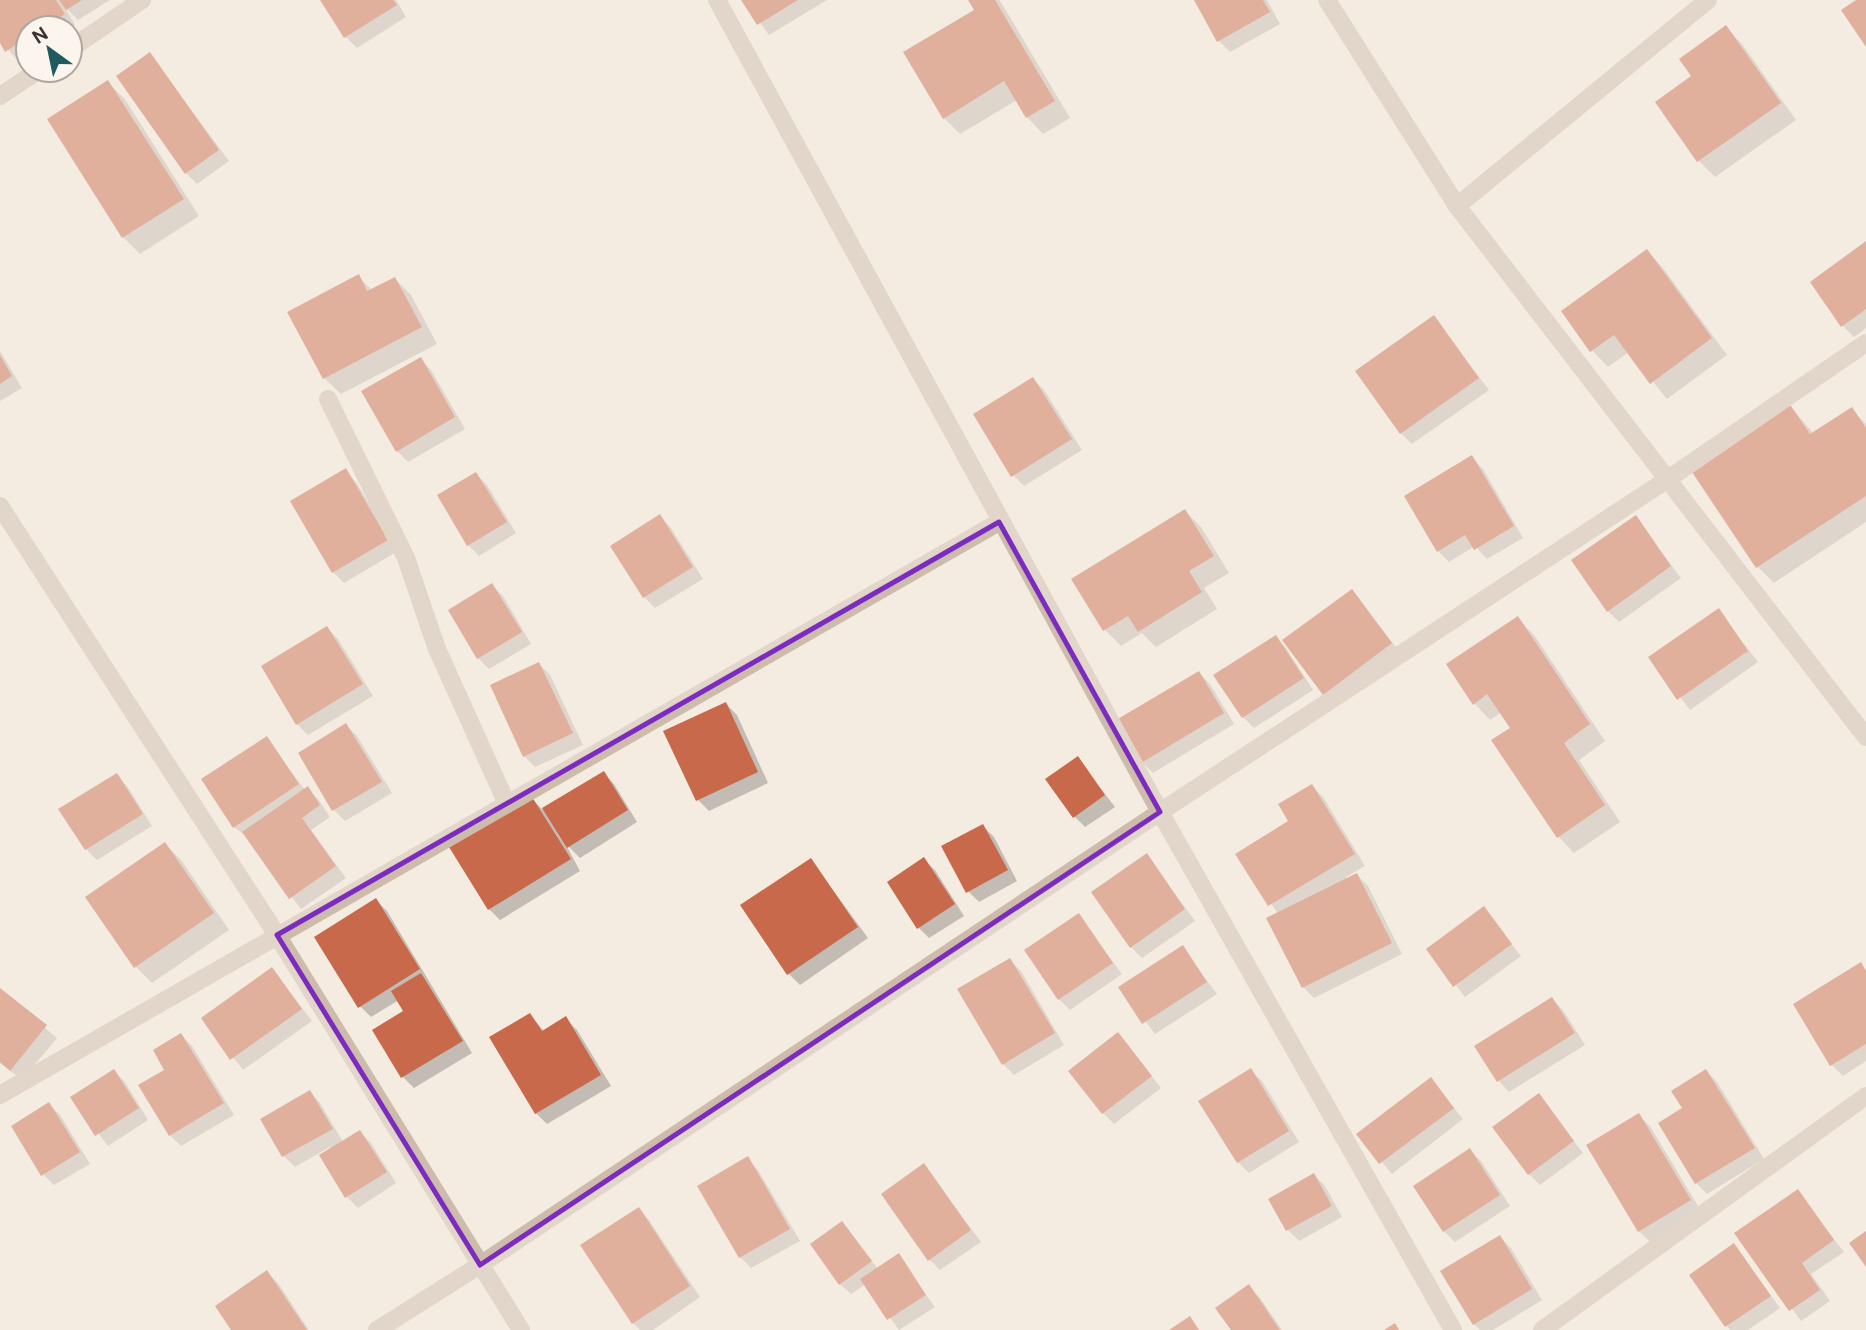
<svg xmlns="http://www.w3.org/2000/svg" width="1866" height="1330" viewBox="0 0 1866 1330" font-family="'DM Sans',sans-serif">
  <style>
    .shadow { fill: #0003 }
    .building { fill: #c8694b }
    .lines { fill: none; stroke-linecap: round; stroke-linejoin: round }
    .street { stroke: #cdbbac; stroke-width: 18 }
    .marked { fill: none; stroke: #7b2cbf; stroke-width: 5; stroke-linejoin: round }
  </style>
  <rect width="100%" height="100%" fill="#f4ebe1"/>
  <!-- shadow -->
  <g class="shadow">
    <polygon points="0,0 110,0 78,20 64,6 75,25 70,28 28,28 28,55 18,61 0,40"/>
    <polygon points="323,0 396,0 406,17 357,48 346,37"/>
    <polygon points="743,0 827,0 769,35"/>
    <polygon points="970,0 999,0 1002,4 1070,118 1043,134 1027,117 1017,100 960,134 944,118 976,11"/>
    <polygon points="1196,0 1267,0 1280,24 1230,52 1219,41"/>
    <polygon points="1726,28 1742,44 1796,120 1715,177 1699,161 1694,77"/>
    <polygon points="150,54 229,161 197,184 186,173"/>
    <polygon points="107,82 124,98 199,216 140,254 123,237 49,119"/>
    <polygon points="1866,244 1866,328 1854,337 1843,326"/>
    <polygon points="1647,251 1663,268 1727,355 1667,399 1629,352 1608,367 1592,350"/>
    <polygon points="358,276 373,291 395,279 411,295 437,344 341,394 324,378"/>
    <polygon points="1434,318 1489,390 1412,444 1401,433"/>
    <polygon points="0,351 22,388 0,401"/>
    <polygon points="420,359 431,370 465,429 408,462 397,451"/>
    <polygon points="1033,379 1044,390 1082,450 1024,486 1013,475"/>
    <polygon points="1789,405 1813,433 1851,409 1866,424 1866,522 1774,583 1758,567 1692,469"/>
    <polygon points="1472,458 1483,469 1523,538 1487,559 1475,546 1449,562 1438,551"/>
    <polygon points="345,471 356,482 398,551 344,583 333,572"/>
    <polygon points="476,474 487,485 516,533 479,556 468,545"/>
    <polygon points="1185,511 1201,527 1229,573 1204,588 1217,609 1156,647 1142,633 1121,646 1105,630"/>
    <polygon points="660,517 671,528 703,579 655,608 644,597"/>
    <polygon points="1635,517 1681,578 1619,622 1608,611"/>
    <polygon points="492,585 503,596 531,644 489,669 478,658"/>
    <polygon points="1352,591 1402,655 1335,704 1324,693"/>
    <polygon points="1718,610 1758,662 1690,710 1651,658"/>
    <polygon points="1517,618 1534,635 1605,741 1579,760 1620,822 1574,853 1558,836 1513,728 1502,712 1490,720 1474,703"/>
    <polygon points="327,628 338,639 373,696 308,735 297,724"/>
    <polygon points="1275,637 1286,648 1313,690 1254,728 1243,717"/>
    <polygon points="539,664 550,675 583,745 535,767 524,756"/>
    <polygon points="1199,673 1210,684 1234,724 1153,773 1142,762"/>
    <polygon points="726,704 737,715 768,783 709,811 698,800 666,732"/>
    <polygon points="346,725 357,736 392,793 345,821 334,810 300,754"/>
    <polygon points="266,738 305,790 307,789 318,799 330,817 311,830 346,878 301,909 247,837 234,827"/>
    <polygon points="1077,758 1115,807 1085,827 1074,816"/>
    <polygon points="603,773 614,784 637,822 580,858 565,843 580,871 500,920 489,909 532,799 543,810"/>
    <polygon points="116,775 127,786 152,826 97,860 86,849"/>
    <polygon points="1312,786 1323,797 1365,866 1346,877 1347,880 1357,875 1368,886 1402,954 1314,998 1303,987 1278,914 1238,854 1291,821"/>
    <polygon points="983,826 994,837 1017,881 979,902 968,891"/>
    <polygon points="165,844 181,860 229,930 152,983 136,967"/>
    <polygon points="1147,856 1195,921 1142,958 1131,947"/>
    <polygon points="811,860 868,938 800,985 789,974 743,906"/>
    <polygon points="924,860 935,870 964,916 929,938 919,928"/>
    <polygon points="376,900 387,911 472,1053 414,1088 403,1077 374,1031 405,1011 399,1000 371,1017 360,1006"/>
    <polygon points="1484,909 1521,956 1465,997 1428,949"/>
    <polygon points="1078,915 1122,974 1070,1010 1059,999"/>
    <polygon points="1182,947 1217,994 1155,1034 1120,987"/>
    <polygon points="1010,960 1021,971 1064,1045 1014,1075 1003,1064"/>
    <polygon points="1860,964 1866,970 1866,1061 1843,1076 1832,1065"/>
    <polygon points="272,969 312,1021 243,1070 203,1018"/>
    <polygon points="0,990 57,1038 22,1080 0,1063"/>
    <polygon points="1552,999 1563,1010 1585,1045 1509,1092 1499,1081"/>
    <polygon points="530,1015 544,1031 566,1019 577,1030 611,1086 547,1124 536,1113"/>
    <polygon points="1118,1034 1161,1088 1114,1124 1103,1113"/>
    <polygon points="181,1035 192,1046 234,1115 181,1146 170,1135 140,1086 166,1070"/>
    <polygon points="114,1071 125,1082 148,1120 108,1146 72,1098"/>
    <polygon points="1251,1071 1262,1081 1299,1142 1249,1173 1238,1162"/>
    <polygon points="1706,1071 1717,1082 1764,1159 1707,1194 1696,1183"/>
    <polygon points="1430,1079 1463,1119 1392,1174 1358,1134"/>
    <polygon points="310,1092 320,1103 343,1142 360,1132 371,1143 396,1183 358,1208 347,1197 330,1147 295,1167 284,1156 263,1120"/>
    <polygon points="1538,1095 1583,1153 1540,1185 1529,1174"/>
    <polygon points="49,1104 60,1115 90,1164 54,1185 43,1174"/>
    <polygon points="1639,1116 1650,1126 1701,1211 1650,1242 1639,1231"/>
    <polygon points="1470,1151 1481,1161 1510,1206 1455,1242 1444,1231"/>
    <polygon points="747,1159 758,1170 800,1241 751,1268 740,1257 699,1187"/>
    <polygon points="924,1165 981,1242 940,1270 929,1259"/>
    <polygon points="1314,1175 1325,1186 1342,1217 1299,1241 1288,1230 1271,1199"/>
    <polygon points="1797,1191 1844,1252 1811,1274 1830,1301 1801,1321 1737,1234"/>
    <polygon points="639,1209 649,1220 700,1297 653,1330 640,1330 633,1323"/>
    <polygon points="842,1223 878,1269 898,1256 935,1307 899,1330 866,1284 851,1294 840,1284"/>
    <polygon points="1500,1237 1511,1248 1542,1300 1493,1330 1480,1330 1474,1324"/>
    <polygon points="1734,1245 1780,1308 1748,1330 1730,1330 1691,1275"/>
    <polygon points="267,1273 278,1283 309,1330 233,1330"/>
    <polygon points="1249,1287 1260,1298 1282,1330 1233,1330"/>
  </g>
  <!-- building -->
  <g class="building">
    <polygon points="0,0 56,0 65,14 43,28 28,28 28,37 5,52 0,43"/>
    <polygon points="59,0 82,0 66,10"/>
    <polygon points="320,0 393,0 397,5 344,38"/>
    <polygon points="741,0 798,0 757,25"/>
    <polygon points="968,0 995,0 1055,101 1026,118 1004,81 943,119 903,52 974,10"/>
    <polygon points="1194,0 1263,0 1270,12 1217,42"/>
    <polygon points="1856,0 1866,0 1866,47 1841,10"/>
    <polygon points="1726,25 1781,103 1697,162 1655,102 1691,76 1679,59"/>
    <polygon points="150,52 219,150 185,174 116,76"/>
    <polygon points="108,80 184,199 122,238 47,119"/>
    <polygon points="1866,241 1866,309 1841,327 1810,282"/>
    <polygon points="1647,249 1712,338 1650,384 1614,335 1590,352 1561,311"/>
    <polygon points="359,274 367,291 395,277 422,327 323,379 287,312"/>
    <polygon points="1434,315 1479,378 1400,434 1355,371"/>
    <polygon points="0,355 12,376 0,384"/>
    <polygon points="421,357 455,417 396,452 361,391"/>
    <polygon points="1033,377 1072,439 1011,477 973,414"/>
    <polygon points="1789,403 1810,434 1852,407 1866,428 1866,496 1756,568 1690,469"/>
    <polygon points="1472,455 1514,526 1474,550 1465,535 1437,552 1404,496"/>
    <polygon points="346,468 388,540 332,573 290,501"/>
    <polygon points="476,472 507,522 467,546 437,495"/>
    <polygon points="1185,509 1214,556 1189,571 1202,592 1138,632 1128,616 1103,631 1071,579"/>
    <polygon points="660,514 693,567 643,598 610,546"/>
    <polygon points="1636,515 1671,566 1607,612 1571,560"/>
    <polygon points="492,583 522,632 477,659 448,610"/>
    <polygon points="1352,589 1392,643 1323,695 1282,640"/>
    <polygon points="1719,608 1748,651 1677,700 1648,657"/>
    <polygon points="1518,616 1590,724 1564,743 1605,805 1557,838 1491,740 1510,728 1487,694 1473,705 1446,664"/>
    <polygon points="327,626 363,684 296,725 261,666"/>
    <polygon points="1276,635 1304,678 1242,718 1213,675"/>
    <polygon points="539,662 573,733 523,757 490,685"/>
    <polygon points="1199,671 1224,713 1141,763 1116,720"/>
    <polygon points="726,702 758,772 696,801 663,731"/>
    <polygon points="346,723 382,782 332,811 298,753"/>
    <polygon points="267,736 299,784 233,828 201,779"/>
    <polygon points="1078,756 1105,795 1073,818 1045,779"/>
    <polygon points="604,771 628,810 567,848 542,808"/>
    <polygon points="117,773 143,814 85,850 58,809"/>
    <polygon points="1312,784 1355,854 1268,906 1235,854 1288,821 1278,804"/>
    <polygon points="308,786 320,805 302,818 336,866 289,899 242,832"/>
    <polygon points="532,797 571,859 488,910 449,847"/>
    <polygon points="983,824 1008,870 966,893 941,846"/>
    <polygon points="165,842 214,913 134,968 85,897"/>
    <polygon points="1147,853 1185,909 1130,948 1091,892"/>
    <polygon points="924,857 955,904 917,929 887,882"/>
    <polygon points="811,858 858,927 787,975 740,905"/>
    <polygon points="1357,873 1392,943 1302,988 1266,918"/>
    <polygon points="376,898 420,969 358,1008 314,937"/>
    <polygon points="1484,906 1512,944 1453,987 1426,949"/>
    <polygon points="1079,913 1113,963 1058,1000 1024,950"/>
    <polygon points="1183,945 1207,982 1142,1024 1118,987"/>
    <polygon points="1010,958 1055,1033 1002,1065 957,989"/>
    <polygon points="1861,962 1866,971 1866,1044 1830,1066 1793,1004"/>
    <polygon points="272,967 302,1009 230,1060 201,1018"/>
    <polygon points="421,973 463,1041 401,1078 372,1030 403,1011 391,991"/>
    <polygon points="0,988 47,1025 10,1071 0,1062"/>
    <polygon points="1552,997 1575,1033 1497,1082 1474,1046"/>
    <polygon points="530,1013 542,1031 566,1016 601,1075 535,1114 489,1037"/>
    <polygon points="1118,1032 1152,1076 1102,1114 1068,1071"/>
    <polygon points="181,1033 224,1103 169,1136 138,1085 164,1070 153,1050"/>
    <polygon points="1251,1068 1289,1131 1237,1163 1198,1101"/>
    <polygon points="114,1069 139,1108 95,1136 70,1097"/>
    <polygon points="1706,1069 1755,1148 1695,1184 1658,1123 1682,1108 1671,1091"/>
    <polygon points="1431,1077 1454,1108 1379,1164 1356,1134"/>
    <polygon points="310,1090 333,1129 282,1157 260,1119"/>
    <polygon points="1539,1093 1574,1141 1528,1175 1492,1127"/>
    <polygon points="49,1102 80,1152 41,1176 11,1126"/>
    <polygon points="1639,1113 1691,1200 1638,1232 1586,1145"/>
    <polygon points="360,1130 387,1172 345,1198 319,1155"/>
    <polygon points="1470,1148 1500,1195 1443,1232 1413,1186"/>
    <polygon points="748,1156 790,1229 739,1258 697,1186"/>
    <polygon points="924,1163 971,1230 928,1261 881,1194"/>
    <polygon points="1314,1173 1332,1206 1286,1231 1268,1199"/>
    <polygon points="1798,1189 1834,1240 1802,1263 1820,1290 1789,1311 1734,1233"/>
    <polygon points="639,1207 690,1286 632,1324 580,1245"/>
    <polygon points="842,1221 872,1261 839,1285 810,1244"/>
    <polygon points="1866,1231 1866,1267 1849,1243"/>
    <polygon points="1500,1235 1532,1289 1473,1325 1440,1271"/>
    <polygon points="1734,1243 1771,1296 1725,1327 1689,1275"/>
    <polygon points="899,1253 926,1295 887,1320 860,1279"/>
    <polygon points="267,1270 307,1330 231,1330 215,1306"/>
    <polygon points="1249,1284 1280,1330 1231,1330 1215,1308"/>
    <polygon points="1190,1316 1199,1330 1169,1330"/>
    <polygon points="1395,1323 1399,1330 1384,1330"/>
  </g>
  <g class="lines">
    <!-- street -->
    <g class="street">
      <polyline points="717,0 1160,812 1453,1330"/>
      <polyline points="1327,0 1457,206 1866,737"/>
      <polyline points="70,49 142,0"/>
      <polyline points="0,96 39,70"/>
      <polyline points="1457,206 1708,0"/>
      <polyline points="328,399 406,558 437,649 507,804"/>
      <polyline points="0,506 277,935 521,1330"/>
      <polyline points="0,1095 999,522"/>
      <polyline points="377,1330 480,1265 1160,812 1668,479 1866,343"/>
      <polyline points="1542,1330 1866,1096"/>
    </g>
  </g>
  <!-- marked area -->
  <path d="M0 0H1866V1330H0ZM999 522 1160 812 480 1265 277 935Z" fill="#f4ebe1" fill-opacity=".55" fill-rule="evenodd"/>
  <path class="marked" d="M999 522 1160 812 480 1265 277 935Z"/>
  <!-- north arrow -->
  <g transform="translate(49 49) rotate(327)"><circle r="33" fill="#fbf5ee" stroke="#aea6a0" stroke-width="2"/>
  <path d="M0-5L12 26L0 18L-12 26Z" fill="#1f5a5e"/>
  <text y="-10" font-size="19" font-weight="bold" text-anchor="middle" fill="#3b302b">N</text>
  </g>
</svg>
